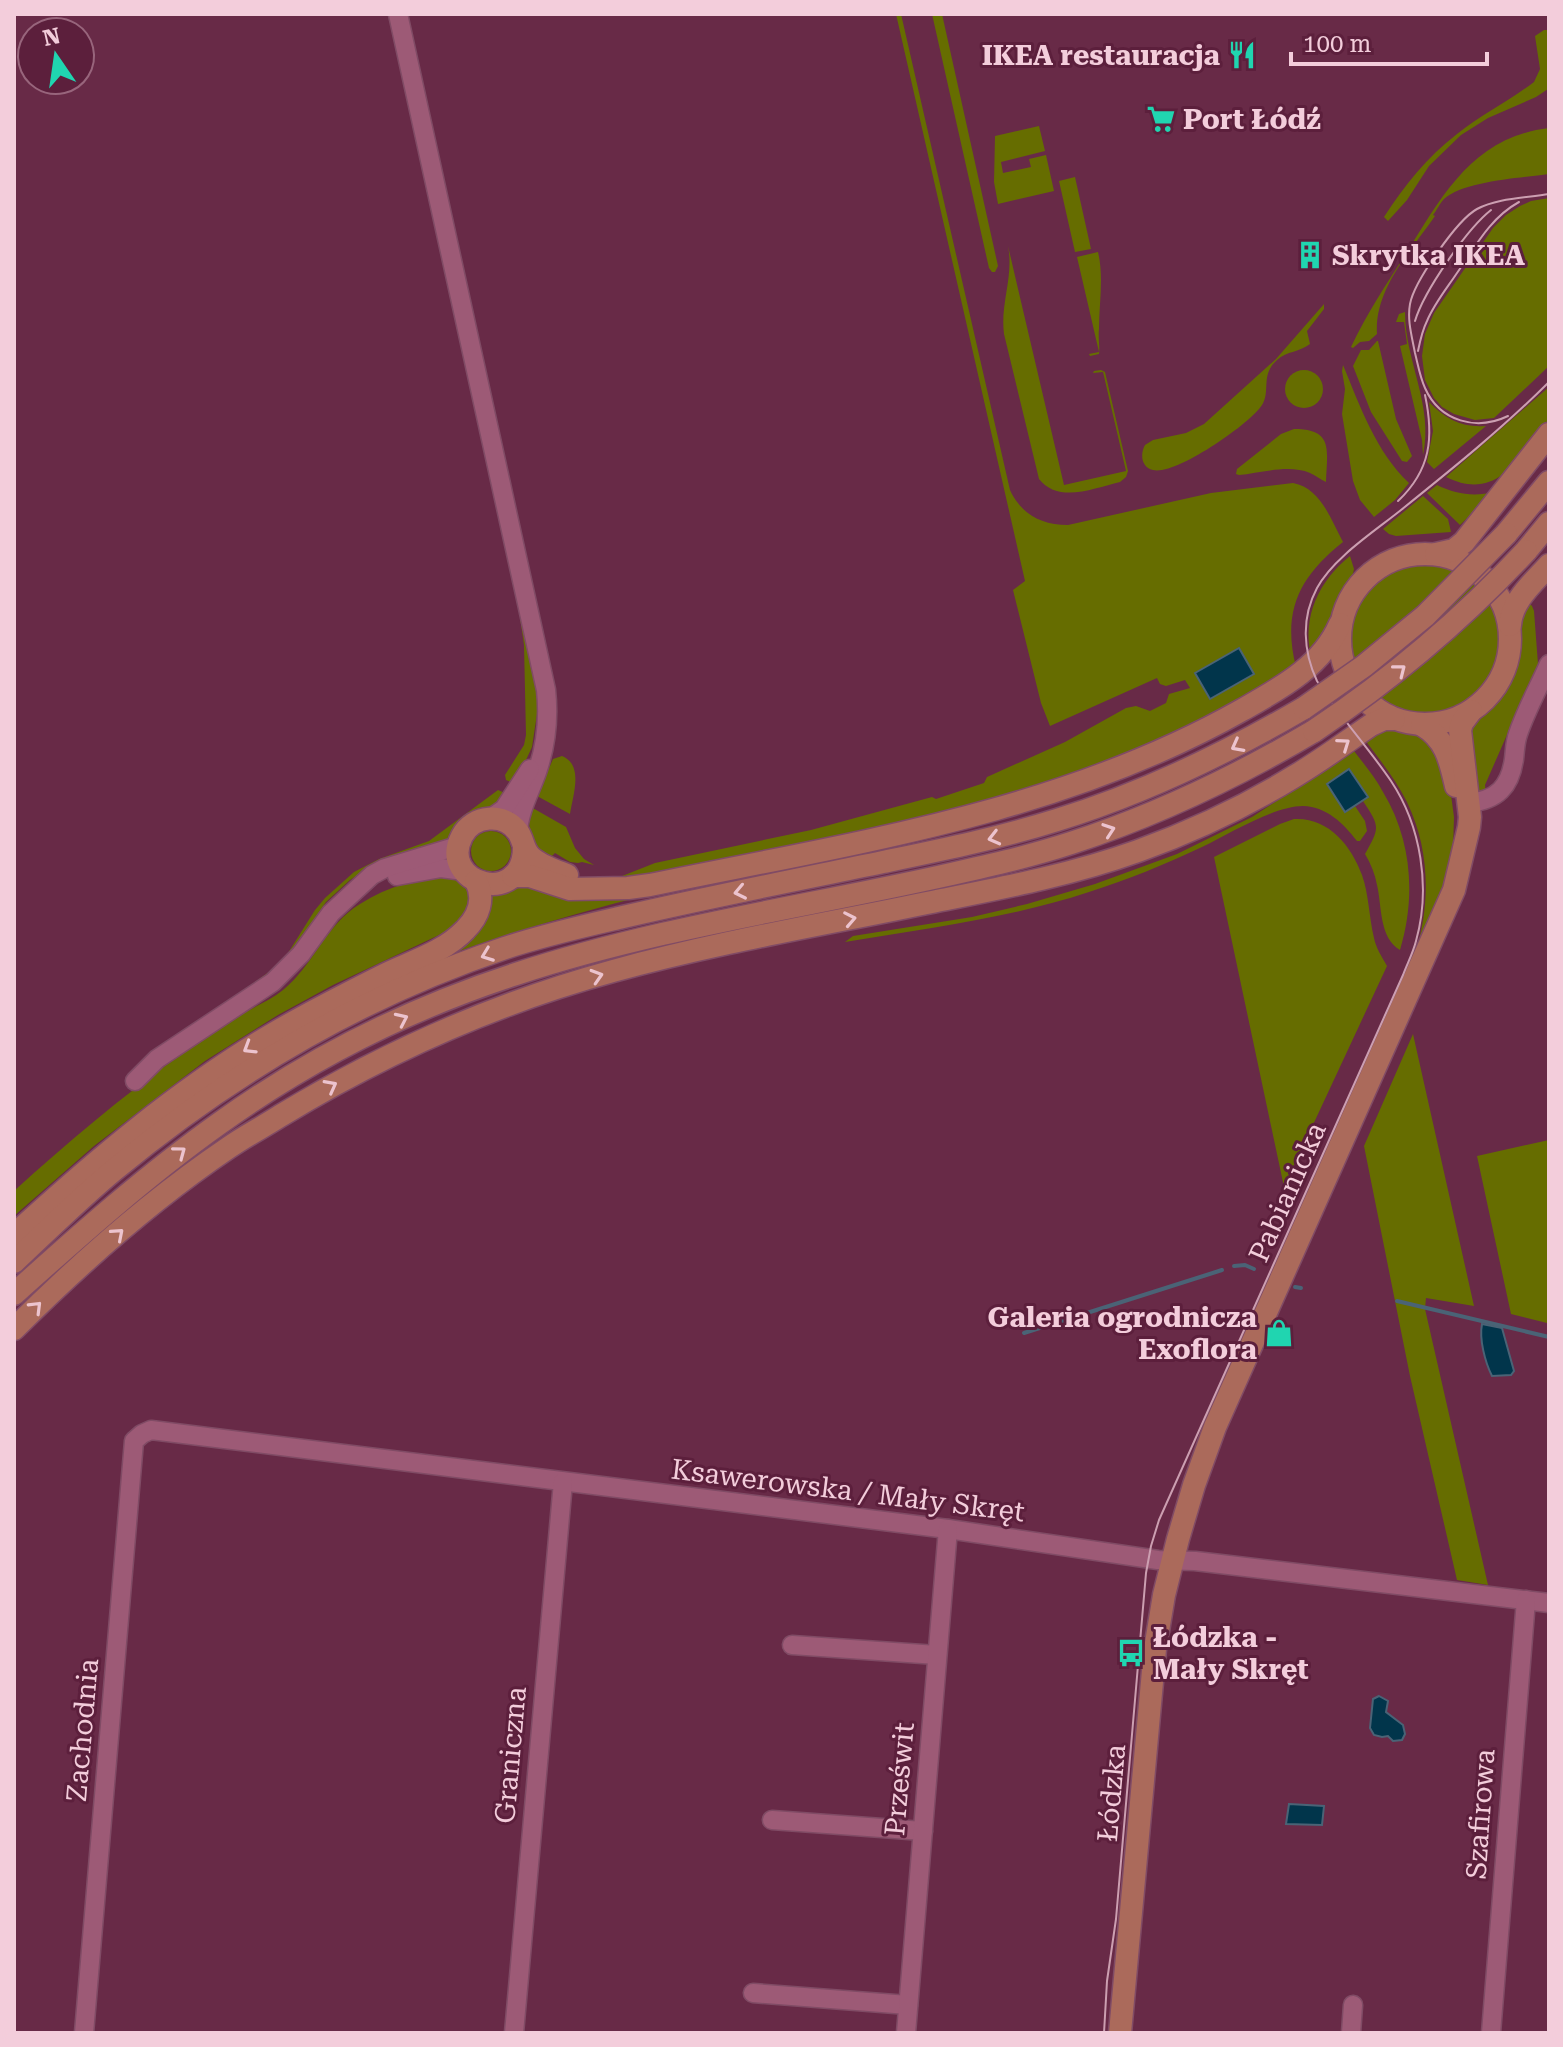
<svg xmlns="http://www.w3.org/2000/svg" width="1563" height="2047" viewBox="0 0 1563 2047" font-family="'Roboto Serif',serif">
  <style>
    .green { fill: #666d00 }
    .water { fill: #01354b; stroke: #4a6376; stroke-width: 2 }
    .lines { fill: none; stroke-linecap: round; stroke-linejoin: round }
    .stream { stroke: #4a6376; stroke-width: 4 }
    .minor-casing { stroke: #804b65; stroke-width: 21 }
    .major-casing { stroke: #804b65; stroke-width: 25 }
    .minor { stroke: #9d5a76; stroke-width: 18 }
    .major { stroke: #ab6a5b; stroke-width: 22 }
    .tram { stroke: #cc9fb1; stroke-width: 2 }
    .major-bridge-casing { stroke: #804b65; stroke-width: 25; stroke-linecap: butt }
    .major-bridge { stroke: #ab6a5b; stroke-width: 22 }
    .oneway { stroke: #ecc3ce }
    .labels { text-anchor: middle; stroke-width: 6; stroke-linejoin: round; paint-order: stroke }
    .poi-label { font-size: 28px; font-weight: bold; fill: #f3cddb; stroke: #5c1f3c; text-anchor: start }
    .street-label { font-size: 28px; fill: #f3cddb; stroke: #5c1f3c }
  </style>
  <rect width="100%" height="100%" fill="#682a47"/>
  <!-- green -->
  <g class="green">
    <path d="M896 14H901L1010 490C1021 514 1041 525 1068 525L1211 493 1293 483C1321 488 1331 520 1343 542 1299 577 1282 611 1296 667 1239 699 1183 732 1123 756 970 816 806 842 646 876L612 880 655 863 811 830 932 797 936 799 984 783 987 777 1065 742 1126 708 1136 706 1150 711 1166 703 1169 694 1190 688 1185 680 1166 686 1160 684 1157 678 1050 726 1041 703 1013 590 1025 581Z"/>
    <polygon points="932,14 942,14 998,266 995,272 992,272 989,268"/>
    <path d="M1544 30H1549L1548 89 1536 97 1488 118 1461 135 1429 166 1407 200 1388 221 1384 217C1404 186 1427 157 1457 134 1481 115 1509 101 1534 82L1540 69 1535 36Z"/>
    <polygon points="1039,126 1045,151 1001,162 1003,173 1031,167 1029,159 1046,155 1054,191 998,204 994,182 995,136"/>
    <path d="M1549 128V174C1522 178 1464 181 1444 199 1440 203 1437 210 1433 215L1435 216C1411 251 1374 289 1377 334L1369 341 1360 342 1353 348 1351 347C1367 313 1387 283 1407 252 1443 194 1474 137 1549 128Z"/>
    <polygon points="1075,177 1091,249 1075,252 1059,181"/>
    <polygon points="1549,198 1549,366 1494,418 1475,420 1454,414 1442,407 1434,398 1425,380 1422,356 1425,334 1434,313 1493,228 1506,215 1520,206 1531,201"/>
    <path d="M1008 246 1064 485 1126 471 1103 372 1093 373 1094 371 1101 370 1105 372 1128 471 1126 477 1120 482C1094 488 1059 504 1039 479L1004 334C1000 303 1014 277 1008 246Z"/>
    <path d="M1098 252C1104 277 1099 304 1099 329 1098 338 1100 346 1099 354L1090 356 1089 354 1099 352 1077 257Z"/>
    <path d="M1324 304V309L1307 331 1310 344C1300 352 1287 351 1277 360 1260 375 1271 391 1262 405 1250 424 1175 476 1153 470 1141 467 1140 454 1145 445L1153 440 1186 433 1204 424 1276 359Z"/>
    <path d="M1405 312C1405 361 1434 406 1423 455L1422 440 1400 346 1407 344 1404 322H1396L1399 314Z"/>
    <polygon points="1377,341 1378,341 1396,419 1412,456 1407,462 1402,461 1371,412 1353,366 1361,350 1369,350"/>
    <path d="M1343 365C1360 406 1376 452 1409 483L1395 500 1374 517 1360 500 1353 481 1342 414 1345 389 1342 371Z"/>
    <circle cx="1304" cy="389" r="19"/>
    <path d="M1549 387C1549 396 1552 410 1549 419 1547 425 1539 434 1534 439 1512 471 1488 498 1446 477Z"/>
    <path d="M1429 402C1445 419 1463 428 1486 426L1434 469 1427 462 1433 431Z"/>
    <path d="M1294 429C1334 429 1327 450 1326 482 1321 480 1315 475 1310 473 1289 464 1260 473 1239 475L1236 474 1237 469 1281 434Z"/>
    <path d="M1437 485C1456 494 1473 497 1494 492L1460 525 1427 493Z"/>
    <polygon points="1423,496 1448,519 1451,532 1396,536 1389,534 1383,529"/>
    <path d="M1350 556 1354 569 1352 578 1338 601 1330 632 1311 656C1302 616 1319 581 1350 556Z"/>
    <circle cx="1425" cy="638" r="77"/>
    <polygon points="1528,602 1532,606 1534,611 1538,664 1485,785 1486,794 1476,792 1465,737 1481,714 1502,692 1508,682 1516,661 1519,628"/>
    <polygon points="524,611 539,701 532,747 515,784 506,780 505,775 524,745 526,735 524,645 520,618"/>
    <path d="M1396 728 1416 732 1430 737 1449 780 1454 817 1453 850 1448 879 1415 954C1431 904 1430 850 1407 802 1396 780 1380 760 1365 740L1376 732Z"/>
    <path d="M1354 751C1364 764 1375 777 1383 792 1412 840 1416 897 1400 950 1379 938 1382 906 1377 885 1375 874 1371 864 1365 854 1380 827 1380 827 1363 801L1368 797 1345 812 1355 806 1365 821 1367 831 1360 841H1357C1343 823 1327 807 1303 806 1274 806 1229 834 1202 847 1166 864 1127 880 1089 892 1011 918 927 928 845 942L853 936 972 917 1027 904 1095 884 1177 854 1252 817Z"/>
    <path d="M562 756C584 765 573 795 570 814L537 796 553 759Z"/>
    <path d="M498 790 507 794C494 816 463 826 444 843L367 869 350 880 326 902 293 950 267 976 234 997 273 969 288 953 315 910 325 898 354 872 379 859 429 841Z"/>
    <path d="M531 807 566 827 575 848 584 859 594 865 582 862 578 863 570 862 555 853 550 858C531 846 526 829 531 807Z"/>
    <path d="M1294 819C1328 817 1351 845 1362 875 1369 895 1369 917 1374 938 1376 948 1382 957 1387 966L1284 1187 1214 857 1280 824Z"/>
    <circle cx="491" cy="851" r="20"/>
    <path d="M452 876 465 884 471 906 454 928 333 985 278 1015 205 1061 94 1146 14 1216V1191C67 1143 121 1097 179 1056 201 1040 224 1026 246 1012 258 1005 272 999 283 990 313 966 326 924 360 904 388 886 419 878 452 876Z"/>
    <path d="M523 886 681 887C600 906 523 928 445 956L479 920 492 896 501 895Z"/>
    <polygon points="1413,1034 1474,1306 1426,1298 1425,1309 1488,1585 1457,1580 1410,1376 1364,1146"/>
    <polygon points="1549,1140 1549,1327 1547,1323 1511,1314 1477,1156"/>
  </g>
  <!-- water -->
  <g class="water">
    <polygon points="1239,648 1254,674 1210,699 1195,673"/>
    <polygon points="1349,769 1368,797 1345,812 1327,784"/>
    <path d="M1482 1324 1502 1328 1514 1371 1511 1375 1492 1376C1485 1362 1479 1339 1482 1324Z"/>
    <polygon points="1379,1696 1388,1701 1386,1712 1403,1725 1405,1734 1402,1740 1393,1741 1388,1736 1382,1737 1374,1735 1370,1728 1373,1699"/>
    <polygon points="1289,1804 1324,1806 1322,1825 1286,1824"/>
  </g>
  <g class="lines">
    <!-- stream -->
    <g class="stream">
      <polyline points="1234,1266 1245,1265 1254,1269"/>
      <polyline points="1295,1287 1301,1288"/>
      <polyline points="1397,1301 1549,1337"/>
      <polyline points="1024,1333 1222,1270"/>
    </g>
    <defs>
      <g id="minor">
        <path d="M398 14 546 690C549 718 546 746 537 772 530 792 519 811 518 832"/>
        <path d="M1469 803C1497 800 1510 787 1514 759 1515 751 1515 742 1518 734 1526 710 1539 687 1549 664"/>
        <polyline points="491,818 504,809 530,769"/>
        <polyline points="397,876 441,868 464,871"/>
        <polyline points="135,1081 157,1059 273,982 301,954 331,913 372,875 385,868 454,847 460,840"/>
        <polyline points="792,1645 937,1655"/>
        <polyline points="772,1820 923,1831"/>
        <polyline points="753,1993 908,2005"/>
        <polyline points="84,2033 134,1441 142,1434 151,1430 948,1529 1158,1560 1195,1561 1549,1603"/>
        <polyline points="514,2033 563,1482"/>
        <polyline points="906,2033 948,1529"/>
        <polyline points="1351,2033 1353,2005"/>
        <polyline points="1491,2033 1526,1600"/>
      </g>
      <g id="major">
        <polyline points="1506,534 1549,482"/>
        <polyline points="1526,551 1549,523"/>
        <circle cx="1425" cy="639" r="85"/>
        <polyline points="1436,554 1454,550 1464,542 1549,434"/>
        <path d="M1510 625C1512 600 1533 583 1549 565"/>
        <path d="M1422 725C1446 739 1450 760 1456 786"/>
        <path d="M524 847C524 909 437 884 462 836 473 815 504 812 518 832 523 839 523 848 529 855 538 865 554 870 567 875"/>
        <path d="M513 876H530L570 889 628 888 650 885C853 843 1060 813 1242 710 1281 688 1322 666 1340 624"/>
        <path d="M14 1235C95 1161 178 1090 273 1034 310 1012 348 993 386 974 413 961 444 952 465 930 479 916 485 899 476 881"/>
        <path d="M14 1262C47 1231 79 1199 114 1170 230 1074 362 996 505 948 543 935 584 926 623 917 709 897 796 880 883 862 941 850 1000 838 1057 820 1145 793 1225 754 1304 708"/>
        <path d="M14 1294C81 1234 147 1175 220 1123 309 1059 411 1008 516 974 653 929 797 908 938 877 983 867 1028 857 1071 843 1157 815 1236 777 1314 731"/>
        <path d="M14 1329C80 1263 151 1200 228 1148 245 1136 263 1127 280 1116 384 1053 496 1003 613 971 718 942 826 924 932 902 1002 888 1071 875 1138 851 1193 831 1246 806 1295 776 1322 760 1346 742 1371 725L1384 719H1394"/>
        <polyline points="1120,2033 1155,1649 1164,1595 1178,1539 1194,1485 1215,1427 1454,890 1469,827 1470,817 1460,730 1462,723 1471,711"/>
      </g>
    </defs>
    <!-- minor casing -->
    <use href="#minor" class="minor-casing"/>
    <!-- major casing -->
    <use href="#major" class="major-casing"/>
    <!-- minor -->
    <use href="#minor" class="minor"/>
    <!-- major -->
    <use href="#major" class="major"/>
    <!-- tram -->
    <g class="tram">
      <path d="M1415 321C1424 291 1467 229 1491 210"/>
      <path d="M1418 351C1420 341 1422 331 1427 321 1434 304 1447 288 1457 273 1475 247 1490 218 1519 202"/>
      <path d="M1508 416C1477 431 1440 422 1425 388 1420 377 1418 365 1415 353 1412 337 1407 320 1410 304 1414 282 1457 220 1477 209 1497 198 1526 198 1549 194"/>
      <path d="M1398 501C1431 470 1434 437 1425 395"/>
      <path d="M1104 2033 1107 1981 1116 1919 1146 1573 1151 1546 1159 1520 1403 975C1407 964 1413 953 1416 941 1431 888 1421 826 1391 781 1368 747 1339 716 1317 681 1303 651 1301 618 1317 588 1333 558 1375 531 1401 510 1452 469 1503 428 1549 382"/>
    </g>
    <defs>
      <g id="major-bridge">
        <polyline points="1304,708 1364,666 1425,616 1506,534"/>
        <path d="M1314 731C1392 679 1462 620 1526 551"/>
      </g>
    </defs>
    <!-- major-bridge casing -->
    <use href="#major-bridge" class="major-bridge-casing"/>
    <!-- major-bridge -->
    <use href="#major-bridge" class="major-bridge"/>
  </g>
  <!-- one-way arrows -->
  <defs><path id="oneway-chevron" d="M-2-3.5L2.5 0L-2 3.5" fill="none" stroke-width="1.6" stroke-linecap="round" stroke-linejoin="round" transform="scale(2)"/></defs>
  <g class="oneway">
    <use href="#oneway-chevron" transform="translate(1400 670) rotate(-38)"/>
    <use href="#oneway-chevron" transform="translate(1344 744) rotate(-35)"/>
    <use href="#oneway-chevron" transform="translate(1237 746) rotate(152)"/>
    <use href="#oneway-chevron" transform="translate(1109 830) rotate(-19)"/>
    <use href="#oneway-chevron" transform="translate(994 838) rotate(166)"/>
    <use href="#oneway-chevron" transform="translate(740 892) rotate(168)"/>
    <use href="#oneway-chevron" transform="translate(850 919) rotate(-11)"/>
    <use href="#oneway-chevron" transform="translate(487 955) rotate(159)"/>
    <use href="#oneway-chevron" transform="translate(597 976) rotate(-17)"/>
    <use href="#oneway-chevron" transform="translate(402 1019) rotate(-25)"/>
    <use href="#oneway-chevron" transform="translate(249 1048) rotate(148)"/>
    <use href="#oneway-chevron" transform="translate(331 1086) rotate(-28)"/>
    <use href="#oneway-chevron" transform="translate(180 1152) rotate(-37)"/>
    <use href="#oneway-chevron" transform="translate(118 1234) rotate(-41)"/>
    <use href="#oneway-chevron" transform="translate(36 1307) rotate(-45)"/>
  </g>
  <!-- icons -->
  <defs>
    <symbol id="restaurant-bare" viewBox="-9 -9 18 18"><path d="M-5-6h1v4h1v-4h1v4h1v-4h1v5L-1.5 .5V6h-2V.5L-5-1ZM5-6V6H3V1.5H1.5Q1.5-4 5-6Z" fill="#20d5b0" stroke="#5c1f3c" stroke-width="2.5" paint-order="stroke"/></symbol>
    <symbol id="supermarket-bare" viewBox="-9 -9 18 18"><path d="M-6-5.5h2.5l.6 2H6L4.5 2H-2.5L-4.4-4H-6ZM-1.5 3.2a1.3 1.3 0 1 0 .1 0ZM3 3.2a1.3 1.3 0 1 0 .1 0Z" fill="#20d5b0" stroke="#5c1f3c" stroke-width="2.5" paint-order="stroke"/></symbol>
    <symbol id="building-bare" viewBox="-9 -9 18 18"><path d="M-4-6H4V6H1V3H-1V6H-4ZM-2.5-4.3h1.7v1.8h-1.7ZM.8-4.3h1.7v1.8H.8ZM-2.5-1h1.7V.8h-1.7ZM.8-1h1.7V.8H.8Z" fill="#20d5b0" stroke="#5c1f3c" stroke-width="2.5" paint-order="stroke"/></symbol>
    <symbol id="shop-bare" viewBox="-9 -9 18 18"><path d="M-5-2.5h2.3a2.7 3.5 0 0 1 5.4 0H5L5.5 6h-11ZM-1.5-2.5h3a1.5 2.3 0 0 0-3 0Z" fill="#20d5b0" stroke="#5c1f3c" stroke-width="2.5" paint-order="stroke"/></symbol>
    <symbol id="bus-bare" viewBox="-9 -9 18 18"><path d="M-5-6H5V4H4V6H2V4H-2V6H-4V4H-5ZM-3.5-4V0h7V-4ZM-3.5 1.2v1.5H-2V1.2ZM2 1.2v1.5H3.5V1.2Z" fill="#20d5b0" stroke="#5c1f3c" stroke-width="2.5" paint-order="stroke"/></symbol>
  </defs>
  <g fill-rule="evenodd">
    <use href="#restaurant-bare" x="1222" y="35" width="40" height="40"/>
    <use href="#supermarket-bare" x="1141" y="99" width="40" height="40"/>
    <use href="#building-bare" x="1290" y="235" width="40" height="40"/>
    <use href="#shop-bare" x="1259" y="1313" width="40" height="40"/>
    <use href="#bus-bare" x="1111" y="1633" width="40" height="40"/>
  </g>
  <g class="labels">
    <!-- poi labels -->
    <g class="poi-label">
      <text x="1220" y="65" text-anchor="end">IKEA restauracja</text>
      <text x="1183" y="129">Port Łódź</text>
      <text x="1332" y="265">Skrytka IKEA</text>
      <text x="1257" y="1327" text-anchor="end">Galeria ogrodnicza<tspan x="1257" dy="32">Exoflora</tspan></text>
      <text x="1153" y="1647">Łódzka -<tspan x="1153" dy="32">Mały Skręt</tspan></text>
    </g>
    <!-- street labels -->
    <g class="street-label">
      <text transform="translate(1287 1192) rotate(-66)" y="10">Pabianicka</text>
      <text transform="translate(848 1490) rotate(7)" y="10">Ksawerowska / Mały Skręt</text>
      <text transform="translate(82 1730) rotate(-85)" y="10">Zachodnia</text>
      <text transform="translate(510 1755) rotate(-85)" y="10">Graniczna</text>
      <text transform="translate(899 1779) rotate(-85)" y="10">Prześwit</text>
      <text transform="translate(1111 1793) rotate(-85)" y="10">Łódzka</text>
      <text transform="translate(1480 1814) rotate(-86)" y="10">Szafirowa</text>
    </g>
  </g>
  <!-- border -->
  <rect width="1563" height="2047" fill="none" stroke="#f3cddb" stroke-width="32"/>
  <!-- north arrow -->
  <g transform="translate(56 56) rotate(347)"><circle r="38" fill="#5c1f3c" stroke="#98657c" stroke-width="2"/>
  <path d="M0-6L14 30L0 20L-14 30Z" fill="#20d5b0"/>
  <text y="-12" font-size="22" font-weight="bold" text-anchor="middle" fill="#f3cddb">N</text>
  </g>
  <!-- scale -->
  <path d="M1291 52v12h196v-12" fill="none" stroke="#f3cddb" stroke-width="4"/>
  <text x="1303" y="52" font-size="24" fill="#f3cddb" stroke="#5c1f3c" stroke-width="6" paint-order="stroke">100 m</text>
</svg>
